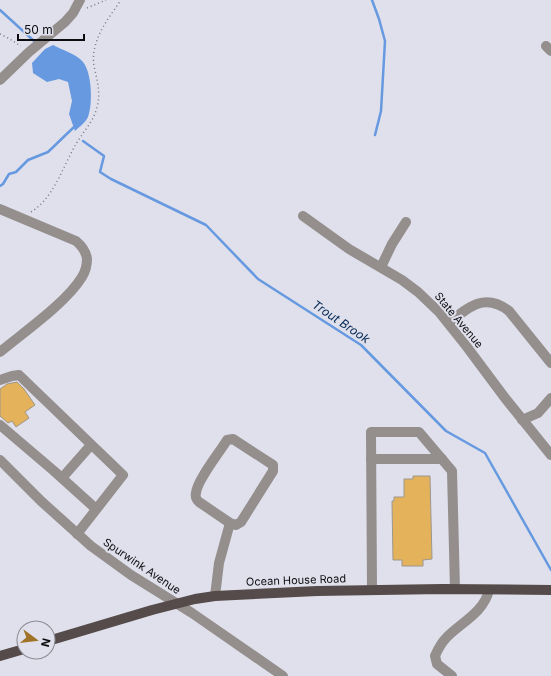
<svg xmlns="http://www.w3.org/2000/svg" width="551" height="676" viewBox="0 0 551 676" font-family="Inter,sans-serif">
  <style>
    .water { fill: #6699e0 }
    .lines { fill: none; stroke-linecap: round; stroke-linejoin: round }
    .stream { stroke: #6699e0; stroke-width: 2.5 }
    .building { fill: #e4b25b; stroke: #9c968d }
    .path { stroke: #787980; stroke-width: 1.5; stroke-dasharray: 1 3; stroke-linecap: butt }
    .minor { stroke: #948e8d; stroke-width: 10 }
    .major { stroke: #554b4a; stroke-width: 10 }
    .labels { text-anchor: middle; stroke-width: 4; stroke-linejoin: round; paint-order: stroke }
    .street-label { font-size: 11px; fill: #0c0c10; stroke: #dfe0eb }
    .water-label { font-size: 12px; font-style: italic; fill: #052854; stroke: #dfe0eb }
  </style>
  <rect width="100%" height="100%" fill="#dfe0eb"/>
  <!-- water -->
  <path class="water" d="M53 45C62 50 77 54 83 62 92 73 93 104 88 117 86 122 79 127 75 131L69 114 72 101 68 82 59 79 47 82 33 73 32 63 45 49Z"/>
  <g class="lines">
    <!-- stream -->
    <g class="stream">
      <polyline points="372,0 379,19 385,41 381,111 375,135"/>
      <polyline points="0,10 34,41"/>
      <polyline points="83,141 104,156 100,172 111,179 206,225 258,279 361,345 446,431 485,453 551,570"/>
      <polyline points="0,186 3,184 9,174 16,172 28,160 48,152 74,127"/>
    </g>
  </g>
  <!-- building -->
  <g class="building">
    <polygon points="17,382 24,389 35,405 25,412 29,418 16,427 12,421 8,423 0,416 0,389 7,384"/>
    <polygon points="413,476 430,476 432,559 423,560 423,566 402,566 402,560 393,560 392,501 394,501 394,497 404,497 404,479 413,479"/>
  </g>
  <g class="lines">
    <!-- path -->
    <g class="path">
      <polyline points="87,8 106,0"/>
      <polyline points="0,34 8,38 21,46"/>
      <path d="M31 212C54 198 63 166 76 144 83 132 94 121 97 107 101 93 97 80 94 66 90 41 108 19 121 0"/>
    </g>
    <!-- minor -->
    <g class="minor">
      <polyline points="546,46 551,51"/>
      <polyline points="0,80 29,52 65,22 73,13 80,0"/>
      <path d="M0 209 76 241C82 246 86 251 87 259 87 265 85 272 82 277 66 303 24 332 0 352"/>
      <polyline points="303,216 349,249 402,280 418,292 439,312 467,347 505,398 551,455"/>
      <polyline points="381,267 392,244 406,222"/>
      <path d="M449 323C468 307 485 292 509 311L551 363"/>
      <polyline points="0,380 12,376 19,375 123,475 77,534"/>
      <polyline points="522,420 538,413 551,398"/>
      <polyline points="0,425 54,471 95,508"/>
      <polyline points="371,459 442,459"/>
      <polyline points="0,460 41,501 91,546 131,575 192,613 283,676"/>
      <polyline points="62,478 91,445"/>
      <polyline points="372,590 371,432 419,432 452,471 455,589"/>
      <path d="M215 596 219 563 230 523 236 525 241 522 273 471V465L233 439 227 440C220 452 197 480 196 493 195 497 196 499 199 502L230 523"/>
      <path d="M452 676 437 664 435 656C438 649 442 642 447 637 462 622 484 612 489 590"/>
    </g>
    <!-- major -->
    <g class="major">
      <polyline points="48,641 152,610 195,599 215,596 317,591 442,589 551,590"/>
      <polyline points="0,656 24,649"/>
    </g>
  </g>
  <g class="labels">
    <!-- street labels -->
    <g class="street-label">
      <text transform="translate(459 320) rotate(50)" y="4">State Avenue</text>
      <text transform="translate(142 566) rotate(34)" y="4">Spurwink Avenue</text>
      <text transform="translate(296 580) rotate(-2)" y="4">Ocean House Road</text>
    </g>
    <!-- water labels -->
    <g class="water-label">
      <text transform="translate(341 322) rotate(34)" y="4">Trout Brook</text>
    </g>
  </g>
  <!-- north arrow -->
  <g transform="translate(36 640) rotate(105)"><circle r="19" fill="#dfe0eb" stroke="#8b8b93"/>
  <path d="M0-3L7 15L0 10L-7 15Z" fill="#a17326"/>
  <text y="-6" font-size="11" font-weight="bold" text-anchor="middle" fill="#0c0c10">N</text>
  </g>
  <!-- scale -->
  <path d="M18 34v6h66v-6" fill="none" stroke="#0c0c10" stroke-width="2"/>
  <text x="24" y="34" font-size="12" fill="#0c0c10" stroke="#dfe0eb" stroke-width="3" paint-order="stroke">50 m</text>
</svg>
